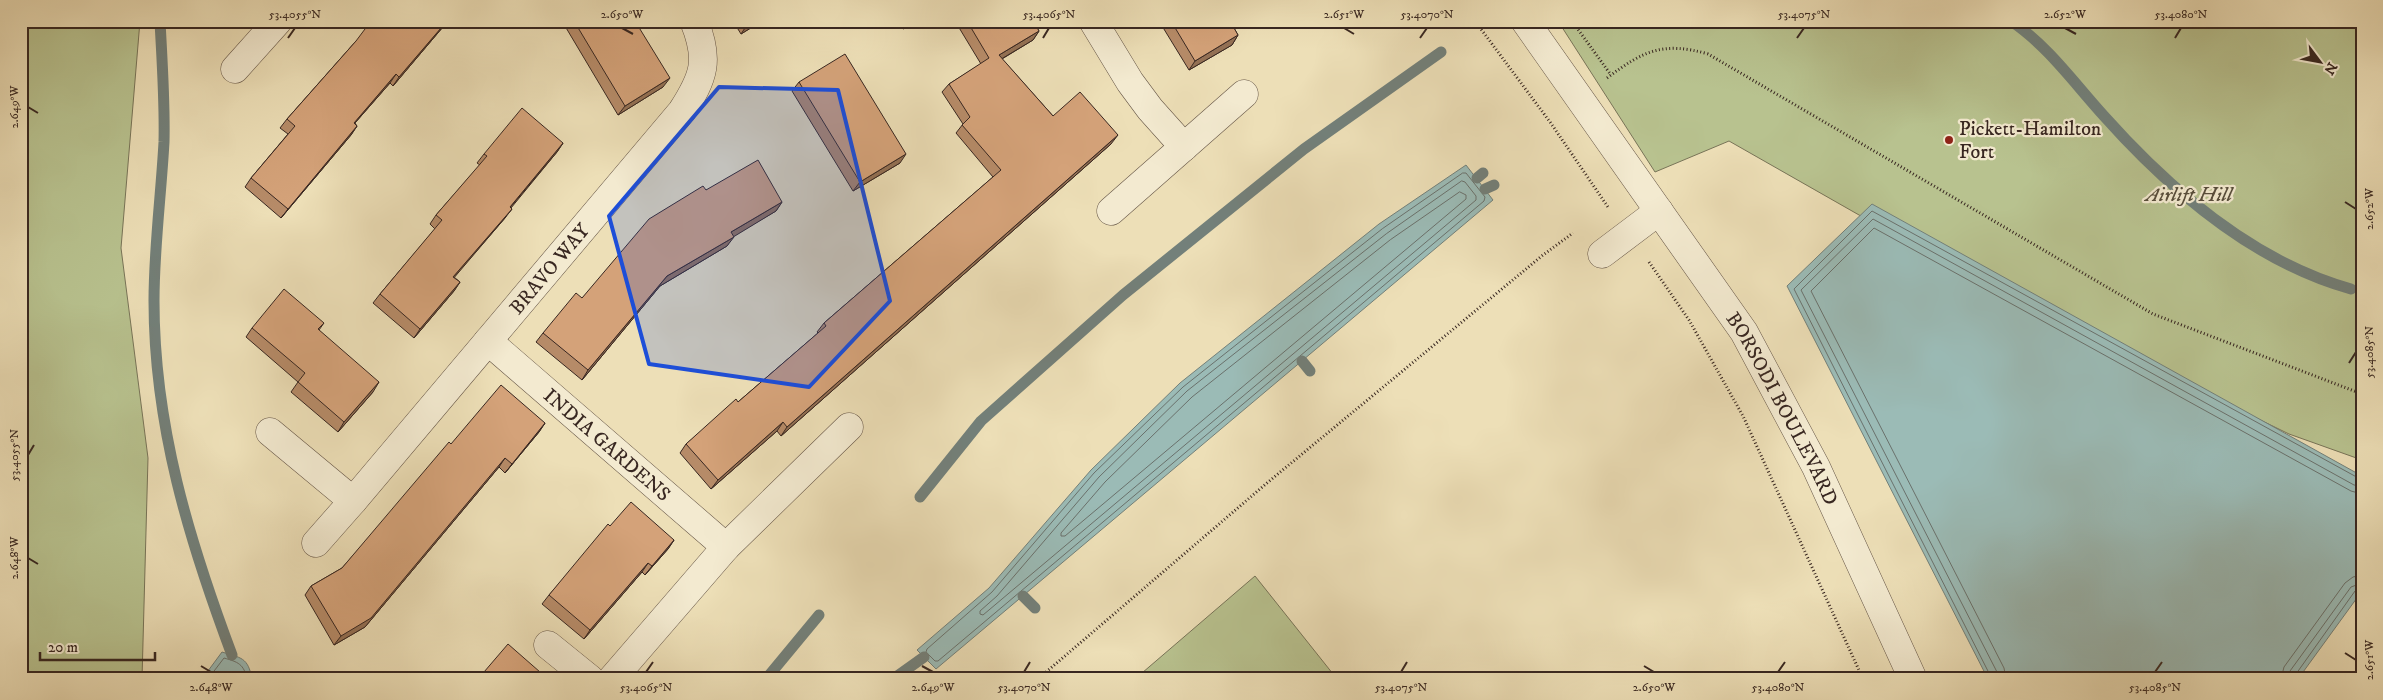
<svg xmlns="http://www.w3.org/2000/svg" width="2383" height="700" viewBox="0 0 2383 700" font-family="'IM FELL DW Pica',serif">
  <style>
    .green { fill: #b8c28f; stroke: #787458 }
    .water { fill: #9bbbb6; stroke: #73807a }
    .lines { fill: none; stroke-linecap: round; stroke-linejoin: round }
    .shore { stroke: #6a716c; stroke-width: 1 }
    .stream { stroke: #73807a; stroke-width: 11 }
    .minor-casing { stroke: #655546; stroke-width: 29 }
    .path { stroke: #382721; stroke-width: 3; stroke-dasharray: 1 2.5; stroke-linecap: butt }
    .minor { stroke: #f3ead0; stroke-width: 28 }
    .wall { fill: #b68b68; stroke: #382721 }
    .shaded-wall { fill: #947155; stroke: #382721 }
    .building { fill: #d4a279; stroke: #382721 }
    .marked { fill: #1d4ed8; fill-opacity: 0.2; stroke: #1d4ed8; stroke-width: 4; stroke-linejoin: round }
    .ticks { fill: none; stroke: #382721; stroke-width: 2 }
    .poi-dot { fill: #8f2418; stroke: #f3ead0; stroke-width: 2 }
    .labels { text-anchor: middle; stroke-width: 4.5; stroke-linejoin: round; paint-order: stroke }
    .poi-label { font-size: 20px; fill: #382721; stroke: #f3ead0; text-anchor: start }
    .park-label { font-size: 20px; font-style: italic; fill: #584e3c; stroke: #f3ead0 }
    .street-label { font-size: 20px; fill: #382721; stroke: #f3ead0 }
    .neatline { fill: none; stroke: #382721; stroke-width: 2 }
    .ticks-label { font-size: 12px; text-anchor: middle; fill: #382721 }
  </style>
  <rect width="100%" height="100%" fill="#eddfb7"/>
  <filter id="stains"><feTurbulence type="fractalNoise" baseFrequency=".004" numOctaves="4"/><feColorMatrix values="0 0 0 0 .2 0 0 0 0 .09 0 0 0 0 .02 0 0 0 .5 -.17"/></filter>
  <radialGradient id="worn" r=".72"><stop offset=".6" stop-color="#630" stop-opacity="0"/><stop offset="1" stop-color="#630" stop-opacity=".3"/></radialGradient>
  <!-- green -->
  <g class="green">
    <polygon points="21,21 140,21 121,248 148,458 142,679 21,679"/>
    <polygon points="1558,21 2362,21 2362,460 2289,434 1968,277 1729,141 1655,172"/>
    <polygon points="1255,576 1337,679 1135,679"/>
  </g>
  <!-- water -->
  <g class="water">
    <polygon points="1466,165 1493,200 936,669 917,650 989,588 1091,470 1180,383 1379,224"/>
    <polygon points="1872,204 2362,476 2362,591 2298,679 1988,679 1787,286"/>
    <path d="M222 652C241 658 248 657 252 679H202Z"/>
  </g>
  <g class="lines">
    <!-- shore -->
    <g class="shore">
      <polygon points="1463,173 1466,173 1485,197 1484,201 938,661 935,661 926,652 927,649 992,592 1094,473 1183,387 1382,229"/>
      <polygon points="1462,181 1465,182 1476,196 1476,200 983,615 980,614 980,611 997,596 1099,477 1187,391 1386,234"/>
      <polygon points="1460,192 1466,195 1466,199 1065,536 1061,536 1061,533 1105,482 1192,397 1390,240"/>
      <path d="M208 679 224 658C238 662 244 664 247 679"/>
      <polyline points="1992,679 1794,289 1872,211 2362,480"/>
      <polyline points="1998,679 1997,672 1801,290 1873,219 2354,485 2362,486"/>
      <polyline points="2006,679 2004,668 1811,291 1874,228 2351,491 2362,494"/>
      <polyline points="2281,679 2284,667 2345,583 2353,577 2362,575"/>
      <polyline points="2288,679 2290,671 2351,587 2362,583"/>
      <polyline points="2295,679 2296,674 2355,591 2362,589"/>
    </g>
    <!-- stream -->
    <g class="stream">
      <path d="M160 21C162 61 165 102 164 142 161 196 154 248 154 301 154 426 189 540 232 655"/>
      <path d="M2011 21C2048 46 2074 83 2104 116 2170 190 2254 262 2351 289"/>
      <polyline points="1477,178 1483,173"/>
      <polyline points="1485,189 1494,185"/>
      <polyline points="1302,361 1310,371"/>
      <polyline points="920,497 981,421 1123,295 1304,149 1441,52"/>
      <polyline points="1023,596 1035,608"/>
      <polyline points="896,677 924,657"/>
      <polyline points="766,679 819,615"/>
    </g>
    <defs>
      <g id="minor">
        <polyline points="1093,21 1130,82 1150,109 1184,147"/>
        <path id="s1" d="M1525 21 1744 332 1816 467 1913 679"/>
        <polyline points="235,69 278,21"/>
        <polyline points="1111,211 1244,94"/>
        <polyline points="1602,254 1659,211"/>
        <path id="s2" d="M488 341 726 547"/>
        <polyline points="270,432 353,501 316,543"/>
        <path id="s3" d="M353 501 682 111C704 77 710 60 694 21"/>
        <polyline points="548,645 590,679"/>
        <polyline points="612,679 726,547 849,427"/>
      </g>
    </defs>
    <!-- minor casing -->
    <use href="#minor" class="minor-casing"/>
    <!-- path -->
    <g class="path">
      <polyline points="1475,21 1550,122 1608,207"/>
      <polyline points="1572,21 1611,75"/>
      <path d="M1607 78C1643 51 1663 41 1708 54L2153 314 2362 394"/>
      <polyline points="1649,262 1689,320 1743,416 1863,679"/>
      <polyline points="1038,679 1267,483 1543,255 1573,233"/>
    </g>
    <!-- minor -->
    <use href="#minor" class="minor"/>
  </g>
  <!-- wall -->
  <g class="wall">
    <polygon points="448,21 393,86 390,83 355,123 357,126 351,135 281,218 245,187 251,178 288,134 280,128 287,119 356,41"/>
    <polygon points="562,21 635,21 663,87 618,115"/>
    <polygon points="733,21 762,21 741,34"/>
    <polygon points="899,21 915,21 903,29"/>
    <polygon points="955,21 1033,21 1039,31 1033,40 1002,59 1053,116 1111,144 781,436 777,431 711,489 680,453 686,444 738,402 818,333 817,332 824,323 993,177 956,133 963,124 942,92 949,84 981,64"/>
    <polygon points="1159,21 1230,21 1238,35 1232,45 1189,70"/>
    <polygon points="799,82 900,163 853,191 792,91"/>
    <polygon points="563,143 557,152 511,208 505,218 454,277 460,282 454,291 414,338 373,303 380,294 435,229 430,224 436,215 480,165 477,163 484,154"/>
    <polygon points="706,190 782,202 776,211 733,236 727,246 660,286 582,380 536,342 543,333 582,298"/>
    <polygon points="324,323 319,330 373,392 338,432 291,392 298,382 246,337 252,328"/>
    <polygon points="545,423 539,432 505,473 499,467 365,627 334,645 305,595 311,586 342,568 451,444"/>
    <polygon points="610,526 674,540 668,549 645,575 642,572 584,639 542,604 549,595"/>
  </g>
  <!-- shaded-wall -->
  <g class="shaded-wall">
    <polygon points="447,21 448,21 393,86 399,77"/>
    <polygon points="754,21 762,21 741,34 747,25"/>
    <polygon points="908,21 915,21 903,29"/>
    <polygon points="1039,31 1033,40 993,64 999,55"/>
    <polygon points="1238,35 1232,45 1189,70 1195,61"/>
    <polygon points="396,74 390,83 347,132 354,123"/>
    <polygon points="670,78 663,87 618,115 625,106"/>
    <polygon points="357,126 351,135 281,218 288,209"/>
    <polygon points="1118,135 1111,144 781,436 787,427"/>
    <polygon points="563,143 557,152 503,216 510,207"/>
    <polygon points="906,154 900,163 853,191 860,182"/>
    <polygon points="782,202 776,211 725,242 731,232"/>
    <polygon points="512,209 505,218 447,286 453,277"/>
    <polygon points="734,237 727,246 660,286 582,380 588,370 667,276"/>
    <polygon points="460,282 454,291 414,338 420,329"/>
    <polygon points="379,382 373,392 338,432 344,422"/>
    <polygon points="783,422 777,431 711,489 718,480"/>
    <polygon points="545,423 539,432 505,473 512,464"/>
    <polygon points="505,458 499,467 365,627 334,645 341,636"/>
    <polygon points="674,540 668,549 645,575 652,566"/>
    <polygon points="648,563 642,572 584,639 590,630"/>
  </g>
  <!-- building -->
  <g class="building">
    <polygon points="371,21 447,21 399,77 396,74 354,123 357,126 288,209 251,178 295,126 287,119 356,41"/>
    <polygon points="574,21 635,21 670,78 625,106"/>
    <polygon points="745,21 754,21 747,25"/>
    <polygon points="967,21 1033,21 1039,31 999,55 1053,116 1080,92 1118,135 787,427 783,422 718,480 686,444 736,399 738,402 826,326 824,323 1001,170 962,125 970,117 949,84 989,58"/>
    <polygon points="1171,21 1230,21 1238,35 1195,61"/>
    <polygon points="845,54 906,154 860,182 799,82"/>
    <polygon points="522,108 563,143 510,207 512,209 453,277 460,282 420,329 380,294 442,220 436,215 487,156 484,154"/>
    <polygon points="758,160 782,202 731,232 734,237 667,276 588,370 543,333 576,293 582,298 649,219 703,186 706,190"/>
    <polygon points="284,289 324,323 318,329 379,382 344,422 298,382 305,373 252,328"/>
    <polygon points="501,385 545,423 512,464 505,458 371,618 341,636 311,586 342,568 449,442 451,444"/>
    <polygon points="631,502 674,540 652,566 648,563 590,630 549,595 608,524 610,526"/>
    <polygon points="508,644 548,679 478,679"/>
  </g>
  <!-- marked area -->
  <path class="marked" d="M719 87 838 90 890 301 809 387 649 364 609 216Z"/>
  <!-- ticks -->
  <path class="ticks" d="M622 28 633 34M1344 28 1354 34M2065 28 2076 34M288 38 295 28M1043 38 1049 28M1420 38 1427 28M1797 38 1804 28M2175 38 2181 28M28 107 38 113M2345 202 2356 209M2349 363 2356 352M28 455 34 445M28 558 38 564M2345 653 2356 660M201 666 211 672M922 666 933 672M1644 666 1654 672M646 672 653 662M1024 672 1030 662M1401 672 1407 662M1778 672 1785 662M2155 672 2162 662"/>
  <!-- markers -->
  <circle class="poi-dot" cx="1949" cy="140" r="5"/>
  <g class="labels">
    <!-- poi labels -->
    <g class="poi-label">
      <text x="1959" y="135">Pickett-Hamilton<tspan x="1959" dy="23">Fort</tspan></text>
    </g>
    <!-- park labels -->
    <g class="park-label">
      <text x="2189" y="201">Airlift Hill</text>
    </g>
    <!-- street labels -->
    <g class="street-label">
      <text dy="7" stroke="none"><textPath href="#s3" startOffset="304">BRAVO WAY</textPath></text>
      <text dy="7" stroke="none"><textPath href="#s1" startOffset="466">BORSODI BOULEVARD</textPath></text>
      <text dy="7" stroke="none"><textPath href="#s2" startOffset="158">INDIA GARDENS</textPath></text>
    </g>
  </g>
  <!-- margin -->
  <rect width="2383" height="700" fill="none" stroke="#eddfb7" stroke-width="55"/>
  <!-- north arrow -->
  <g transform="translate(2320 62) rotate(122)" stroke="#f3ead0" stroke-width="4" paint-order="stroke">
  <path d="M0-4L9 19L0 12L-9 19Z" fill="#382721"/>
  <text y="-8" font-size="14" font-weight="bold" text-anchor="middle" fill="#382721">N</text>
  </g>
  <!-- scale -->
  <path d="M40 652v8h115v-8" fill="none" stroke="#382721" stroke-width="2.5"/>
  <text x="48" y="652" font-size="15" fill="#382721" stroke="#f3ead0" stroke-width="4" paint-order="stroke">20 m</text>
  <rect x="28" y="28" width="2328" height="644" class="neatline"/>
  <g class="ticks-label">
    <text x="295" y="18">53.4055°N</text>
    <text x="622" y="18">2.650°W</text>
    <text x="1049" y="18">53.4065°N</text>
    <text x="1344" y="18">2.651°W</text>
    <text x="1427" y="18">53.4070°N</text>
    <text x="1804" y="18">53.4075°N</text>
    <text x="2065" y="18">2.652°W</text>
    <text x="2181" y="18">53.4080°N</text>
    <text transform="translate(14 107) rotate(-90)" y="4">2.649°W</text>
    <text transform="translate(2369 209) rotate(-90)" y="4">2.652°W</text>
    <text transform="translate(2369 352) rotate(-90)" y="4">53.4085°N</text>
    <text transform="translate(14 455) rotate(-90)" y="4">53.4055°N</text>
    <text transform="translate(14 558) rotate(-90)" y="4">2.648°W</text>
    <text transform="translate(2369 660) rotate(-90)" y="4">2.651°W</text>
    <text x="211" y="691">2.648°W</text>
    <text x="646" y="691">53.4065°N</text>
    <text x="933" y="691">2.649°W</text>
    <text x="1024" y="691">53.4070°N</text>
    <text x="1401" y="691">53.4075°N</text>
    <text x="1654" y="691">2.650°W</text>
    <text x="1778" y="691">53.4080°N</text>
    <text x="2155" y="691">53.4085°N</text>
  </g>
  <rect width="100%" height="100%" filter="url(#stains)"/>
  <rect width="100%" height="100%" fill="url(#worn)"/>
</svg>
